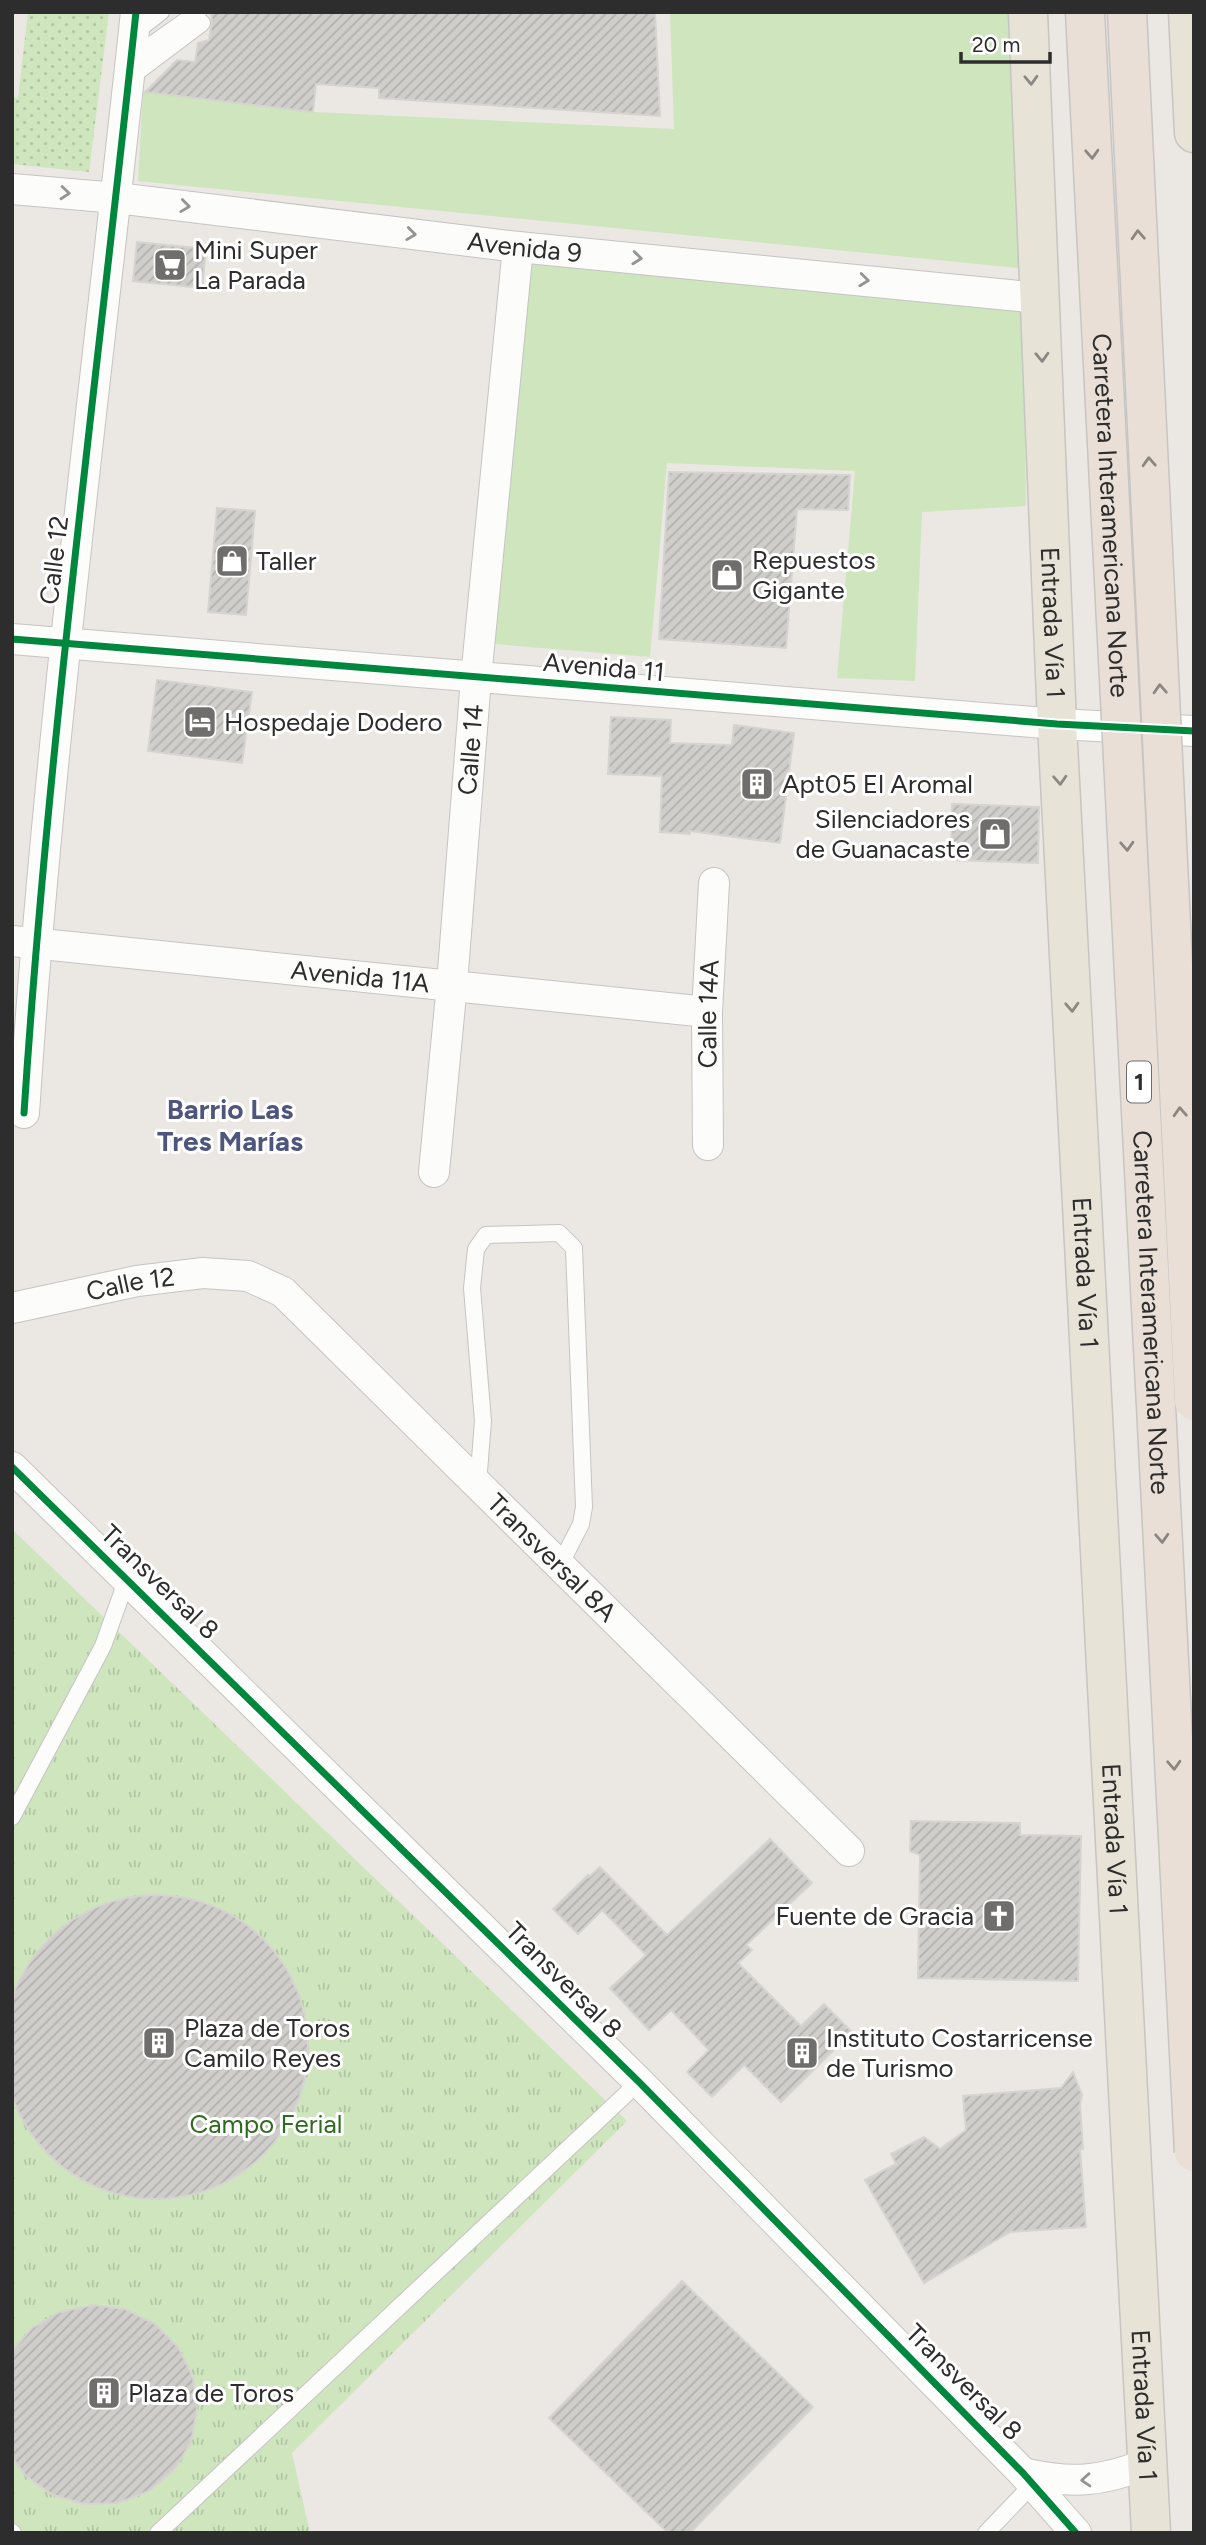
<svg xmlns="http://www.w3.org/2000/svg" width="1206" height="2545" viewBox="0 0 1206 2545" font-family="Figtree,sans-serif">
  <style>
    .grass { fill: #cee5be }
    .park { fill: url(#park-tufts) }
    .garden { fill: url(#garden-dots) }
    .building { fill: url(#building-hatch); stroke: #d6d4d0; stroke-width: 2 }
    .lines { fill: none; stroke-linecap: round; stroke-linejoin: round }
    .lane-casing { stroke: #c5c4c4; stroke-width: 18 }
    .street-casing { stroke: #c5c4c4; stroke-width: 32 }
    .primary-casing { stroke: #c6c5c3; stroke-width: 41 }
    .lane { stroke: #fcfcfb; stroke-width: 16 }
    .street { stroke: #fcfcfb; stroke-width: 30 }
    .primary { stroke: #e7e3d6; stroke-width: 38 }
    .highway-bridge-casing { stroke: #c6c5c3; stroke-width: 41; stroke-linecap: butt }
    .highway-bridge { stroke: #e9dfd6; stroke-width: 38 }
    .cycleway-casing { stroke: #fff; stroke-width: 11 }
    .cycleway { stroke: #00873e; stroke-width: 7 }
    .oneway { stroke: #8a8882 }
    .oneway2 { stroke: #8b8682 }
    .oneway3 { stroke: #949494 }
    .labels { text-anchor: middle; stroke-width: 6; stroke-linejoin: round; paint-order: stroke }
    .shield { fill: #fff; stroke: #6c6c6c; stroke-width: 2 }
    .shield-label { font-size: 24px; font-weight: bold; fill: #2d2d2d }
    .street-label { font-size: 26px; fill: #2d2d2d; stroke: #fff }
    .poi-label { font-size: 26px; fill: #2d2d2d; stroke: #fff; text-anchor: start }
    .park-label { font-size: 26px; fill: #2d6b1d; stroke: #fff }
    .neighbourhood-label { font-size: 28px; font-weight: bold; fill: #4e567e; stroke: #fff }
  </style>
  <defs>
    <pattern id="park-tufts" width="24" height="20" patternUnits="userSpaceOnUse" patternTransform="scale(1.75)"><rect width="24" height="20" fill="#cee5be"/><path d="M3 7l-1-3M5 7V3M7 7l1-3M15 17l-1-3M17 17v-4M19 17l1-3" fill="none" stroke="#b1c5a4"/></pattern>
    <pattern id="garden-dots" width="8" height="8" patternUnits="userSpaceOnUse" patternTransform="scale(1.75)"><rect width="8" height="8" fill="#cee5be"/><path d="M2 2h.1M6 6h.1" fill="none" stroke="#b1c5a4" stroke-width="1.8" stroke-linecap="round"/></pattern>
    <pattern id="building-hatch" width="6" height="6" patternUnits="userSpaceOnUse" patternTransform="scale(1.75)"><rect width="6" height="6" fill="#d0cecb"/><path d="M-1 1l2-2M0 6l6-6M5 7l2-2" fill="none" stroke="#b3b1af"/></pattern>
  </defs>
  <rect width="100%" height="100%" fill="#ebe8e4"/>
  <!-- grass -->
  <g class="grass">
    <polygon points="670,12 1041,12 1059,272 138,181 143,92 313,112 674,129"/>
    <polygon points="529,263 1023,311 1026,506 922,512 915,681 837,678 855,471 667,463 650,657 494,644"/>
  </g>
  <!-- park -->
  <polygon class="park" points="12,1529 627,2121 292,2453 310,2533 12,2533"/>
  <!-- garden -->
  <polygon class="garden" points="28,12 109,12 89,172 12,164 12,97 18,98"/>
  <!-- building -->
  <g class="building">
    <polygon points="211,12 655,12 660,116 379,98 379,88 316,84 313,112 145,92 177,60 195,62 198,43 209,40 212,22"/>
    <polygon points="137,242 206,249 202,288 133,281"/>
    <polygon points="669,472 850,475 848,510 797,509 786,648 659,639"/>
    <polygon points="217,508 255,511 246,615 208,612"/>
    <polygon points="157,680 252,692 242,763 148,751"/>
    <polygon points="611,717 671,720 670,743 732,745 734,725 794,733 780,843 690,831 690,834 660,832 662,776 608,774"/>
    <polygon points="952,804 1039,807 1038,863 951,860"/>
    <polygon points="911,1821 1020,1823 1020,1835 1081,1836 1078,1981 918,1978 920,1855 910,1851"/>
    <polygon points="770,1839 812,1883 746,1945 752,1950 738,1963 801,2026 824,2004 852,2032 781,2102 744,2065 712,2097 687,2072 709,2050 671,2010 649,2030 610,1988 646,1955 602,1910 578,1934 553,1909 588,1875 589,1877 600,1867 667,1935"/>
    <circle cx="156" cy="2047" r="152"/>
    <polygon points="1073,2072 1082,2095 1080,2104 1083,2149 1080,2149 1086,2227 1010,2232 924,2283 865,2180 896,2164 891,2154 924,2137 940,2149 966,2130 963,2096 1061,2088"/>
    <polygon points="682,2281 813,2407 690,2533 668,2533 549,2418"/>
    <polygon points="93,2305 125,2309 155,2324 178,2347 193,2377 197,2410 191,2442 174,2470 149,2491 118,2503 84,2504 53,2495 26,2476 12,2457 12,2351 32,2328 60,2312"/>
  </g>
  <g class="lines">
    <defs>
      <g id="lane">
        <polyline points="135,32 161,12"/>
        <polyline points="131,59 198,12"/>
        <polyline points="129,78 202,23"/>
        <polyline points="478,1484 483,1421 472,1288 476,1249 486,1235 559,1233 574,1248 584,1507 581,1524 560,1565"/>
        <polyline points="12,1817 103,1646 127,1579"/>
        <polyline points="12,2532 13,2533"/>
        <polyline points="158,2533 639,2082"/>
        <polyline points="986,2533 1032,2485"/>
      </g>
      <g id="street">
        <path id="s1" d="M12 189 117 198 518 247 1039 298"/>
        <polyline points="12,639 1057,724 1194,731"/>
        <path id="s2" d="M12 941 707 1012"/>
        <path d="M24 1113C48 745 97 379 136 12"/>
        <path id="s3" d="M708 1145 707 1012 714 883"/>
        <path id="s4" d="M434 1172 452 984 476 678 518 247"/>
        <path id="s5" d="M12 1308 137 1281 203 1273 248 1276 283 1292 849 1851"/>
        <polyline points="12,1467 639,2082 1023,2473 1076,2533"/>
        <path d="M1023 2473C1071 2484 1101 2482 1146 2464"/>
      </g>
      <g id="primary">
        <path id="s6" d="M1028 12 1057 724 1151 2533"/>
        <polyline points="1188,12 1194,133"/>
      </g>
    </defs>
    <!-- lane casing -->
    <use href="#lane" class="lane-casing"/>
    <!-- street casing -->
    <use href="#street" class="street-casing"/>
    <!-- primary casing -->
    <use href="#primary" class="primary-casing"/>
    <!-- lane -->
    <use href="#lane" class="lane"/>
    <!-- street -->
    <use href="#street" class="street"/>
    <!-- primary -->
    <use href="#primary" class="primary"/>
    <defs>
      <g id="highway-bridge">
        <path id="s7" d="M1085 12 1194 2152"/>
        <polyline points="1127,12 1194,1401"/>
      </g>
    </defs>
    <!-- highway-bridge casing -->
    <use href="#highway-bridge" class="highway-bridge-casing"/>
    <!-- highway-bridge -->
    <use href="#highway-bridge" class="highway-bridge"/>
    <defs>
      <g id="cycleway">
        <polyline points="12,639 1057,724 1194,731"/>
        <path d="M24 1113C48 745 97 379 136 12"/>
        <polyline points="12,1467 639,2082 1023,2473 1076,2533"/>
      </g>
    </defs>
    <!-- cycleway casing -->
    <use href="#cycleway" class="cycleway-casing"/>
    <!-- cycleway -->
    <use href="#cycleway" class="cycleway"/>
  </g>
  <!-- one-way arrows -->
  <defs><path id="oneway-chevron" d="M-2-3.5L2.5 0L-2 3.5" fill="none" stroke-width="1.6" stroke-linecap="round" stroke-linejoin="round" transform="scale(1.75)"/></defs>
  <g class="oneway">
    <use href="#oneway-chevron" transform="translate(1031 80) rotate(88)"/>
    <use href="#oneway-chevron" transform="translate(1042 357) rotate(88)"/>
    <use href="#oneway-chevron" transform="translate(1060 780) rotate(87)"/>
    <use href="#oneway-chevron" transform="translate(1072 1007) rotate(87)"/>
  </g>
  <g class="oneway2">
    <use href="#oneway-chevron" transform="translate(1092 154) rotate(87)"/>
    <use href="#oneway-chevron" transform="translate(1138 235) rotate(-93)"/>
    <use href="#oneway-chevron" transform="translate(1149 462) rotate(-93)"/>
    <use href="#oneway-chevron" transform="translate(1160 689) rotate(-93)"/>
    <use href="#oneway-chevron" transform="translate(1127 846) rotate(87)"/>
    <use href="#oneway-chevron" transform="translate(1180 1112) rotate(-93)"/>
    <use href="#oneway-chevron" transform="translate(1162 1538) rotate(87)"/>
    <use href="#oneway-chevron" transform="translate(1174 1765) rotate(87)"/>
  </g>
  <g class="oneway3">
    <use href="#oneway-chevron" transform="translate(65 193) rotate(5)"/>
    <use href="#oneway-chevron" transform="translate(185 206) rotate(7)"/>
    <use href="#oneway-chevron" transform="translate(411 234) rotate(7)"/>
    <use href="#oneway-chevron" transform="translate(637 258) rotate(6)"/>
    <use href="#oneway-chevron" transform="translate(864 280) rotate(6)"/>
    <use href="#oneway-chevron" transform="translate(1086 2480) rotate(176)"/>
  </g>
  <!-- icons -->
  <defs>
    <symbol id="supermarket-square" viewBox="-11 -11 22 22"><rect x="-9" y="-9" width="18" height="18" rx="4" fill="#706e6d" stroke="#fff"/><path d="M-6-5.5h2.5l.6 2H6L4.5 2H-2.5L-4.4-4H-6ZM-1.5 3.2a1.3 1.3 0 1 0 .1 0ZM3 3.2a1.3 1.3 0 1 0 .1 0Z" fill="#fff"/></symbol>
    <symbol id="shop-square" viewBox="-11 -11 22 22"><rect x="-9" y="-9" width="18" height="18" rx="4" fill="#706e6d" stroke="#fff"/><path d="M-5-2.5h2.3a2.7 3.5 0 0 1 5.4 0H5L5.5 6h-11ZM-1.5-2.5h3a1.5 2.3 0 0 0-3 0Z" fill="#fff"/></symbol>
    <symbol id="hotel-square" viewBox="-11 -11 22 22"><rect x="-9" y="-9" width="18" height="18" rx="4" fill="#706e6d" stroke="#fff"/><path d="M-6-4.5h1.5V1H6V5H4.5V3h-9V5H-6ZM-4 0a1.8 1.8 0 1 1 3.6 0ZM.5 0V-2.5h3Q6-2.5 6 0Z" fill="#fff"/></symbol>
    <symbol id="building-square" viewBox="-11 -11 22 22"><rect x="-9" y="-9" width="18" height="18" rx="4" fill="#706e6d" stroke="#fff"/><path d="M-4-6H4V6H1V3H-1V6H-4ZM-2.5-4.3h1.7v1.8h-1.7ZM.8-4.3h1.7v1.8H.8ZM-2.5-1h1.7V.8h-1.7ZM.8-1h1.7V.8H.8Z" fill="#fff"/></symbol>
    <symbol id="church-square" viewBox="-11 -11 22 22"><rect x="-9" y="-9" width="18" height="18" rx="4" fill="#706e6d" stroke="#fff"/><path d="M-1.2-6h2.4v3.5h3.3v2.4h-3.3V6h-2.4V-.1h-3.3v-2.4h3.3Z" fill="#fff"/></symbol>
  </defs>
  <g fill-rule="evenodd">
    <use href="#supermarket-square" x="151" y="246" width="38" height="38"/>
    <use href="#shop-square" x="213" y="542" width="38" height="38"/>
    <use href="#shop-square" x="708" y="556" width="38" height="38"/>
    <use href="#hotel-square" x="181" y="703" width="38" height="38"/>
    <use href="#building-square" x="738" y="765" width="38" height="38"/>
    <use href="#shop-square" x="976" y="815" width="38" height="38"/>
    <use href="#church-square" x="980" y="1897" width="38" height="38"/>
    <use href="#building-square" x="140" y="2024" width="38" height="38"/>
    <use href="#building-square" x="783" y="2034" width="38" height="38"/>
    <use href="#building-square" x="85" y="2374" width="38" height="38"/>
  </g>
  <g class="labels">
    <!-- shield labels -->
    <rect class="shield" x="1127" y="1061.5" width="24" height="41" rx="5"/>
    <g class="shield-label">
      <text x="1139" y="1090">1</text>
    </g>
    <!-- street labels -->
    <g class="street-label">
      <text dy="9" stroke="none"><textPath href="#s1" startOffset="516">Avenida 9</textPath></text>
      <text dy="9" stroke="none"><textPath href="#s7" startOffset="504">Carretera Interamericana Norte</textPath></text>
      <text transform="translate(54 560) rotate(-83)" y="9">Calle 12</text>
      <text dy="9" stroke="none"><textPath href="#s6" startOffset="611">Entrada Vía 1</textPath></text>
      <text transform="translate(604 667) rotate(5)" y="9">Avenida 11</text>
      <text dy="9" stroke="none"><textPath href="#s4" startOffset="424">Calle 14</textPath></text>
      <text dy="9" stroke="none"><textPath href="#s2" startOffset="350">Avenida 11A</textPath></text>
      <text dy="9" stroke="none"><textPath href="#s3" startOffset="131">Calle 14A</textPath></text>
      <text dy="9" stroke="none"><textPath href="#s6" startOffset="1262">Entrada Vía 1</textPath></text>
      <text dy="9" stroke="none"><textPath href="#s5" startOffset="121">Calle 12</textPath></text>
      <text dy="9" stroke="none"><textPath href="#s7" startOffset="1302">Carretera Interamericana Norte</textPath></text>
      <text dy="9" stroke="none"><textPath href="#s5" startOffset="656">Transversal 8A</textPath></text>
      <text transform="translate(160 1582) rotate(44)" y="9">Transversal 8</text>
      <text dy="9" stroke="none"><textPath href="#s6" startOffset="1829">Entrada Vía 1</textPath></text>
      <text transform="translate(564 1980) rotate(45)" y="9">Transversal 8</text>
      <text transform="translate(964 2382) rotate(45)" y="9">Transversal 8</text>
      <text dy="9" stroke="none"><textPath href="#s6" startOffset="2396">Entrada Vía 1</textPath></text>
    </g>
    <!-- poi labels -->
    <g class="poi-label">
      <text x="194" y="259">Mini Super<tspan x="194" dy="30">La Parada</tspan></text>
      <text x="752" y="569">Repuestos<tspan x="752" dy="30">Gigante</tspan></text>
      <text x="256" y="570">Taller</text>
      <text x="224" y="731">Hospedaje Dodero</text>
      <text x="782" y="793">Apt05 El Aromal</text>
      <text x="970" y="828" text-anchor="end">Silenciadores<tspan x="970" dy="30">de Guanacaste</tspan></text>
      <text x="974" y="1925" text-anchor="end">Fuente de Gracia</text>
      <text x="184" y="2037">Plaza de Toros<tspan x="184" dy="30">Camilo Reyes</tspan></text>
      <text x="826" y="2047">Instituto Costarricense<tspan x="826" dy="30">de Turismo</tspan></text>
      <text x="128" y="2402">Plaza de Toros</text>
    </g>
    <!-- park labels -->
    <g class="park-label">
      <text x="266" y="2133">Campo Ferial</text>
    </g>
    <!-- neighbourhood labels -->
    <g class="neighbourhood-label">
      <text x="230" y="1119">Barrio Las<tspan x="230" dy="32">Tres Marías</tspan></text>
    </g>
  </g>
  <!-- border -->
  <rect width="1206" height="2545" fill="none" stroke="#2d2d2d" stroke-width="28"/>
  <!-- scale -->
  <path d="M961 52v10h89v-10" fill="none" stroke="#2d2d2d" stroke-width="3.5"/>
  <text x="972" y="52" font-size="21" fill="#2d2d2d" stroke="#ffffff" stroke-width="5" paint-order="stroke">20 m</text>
</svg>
